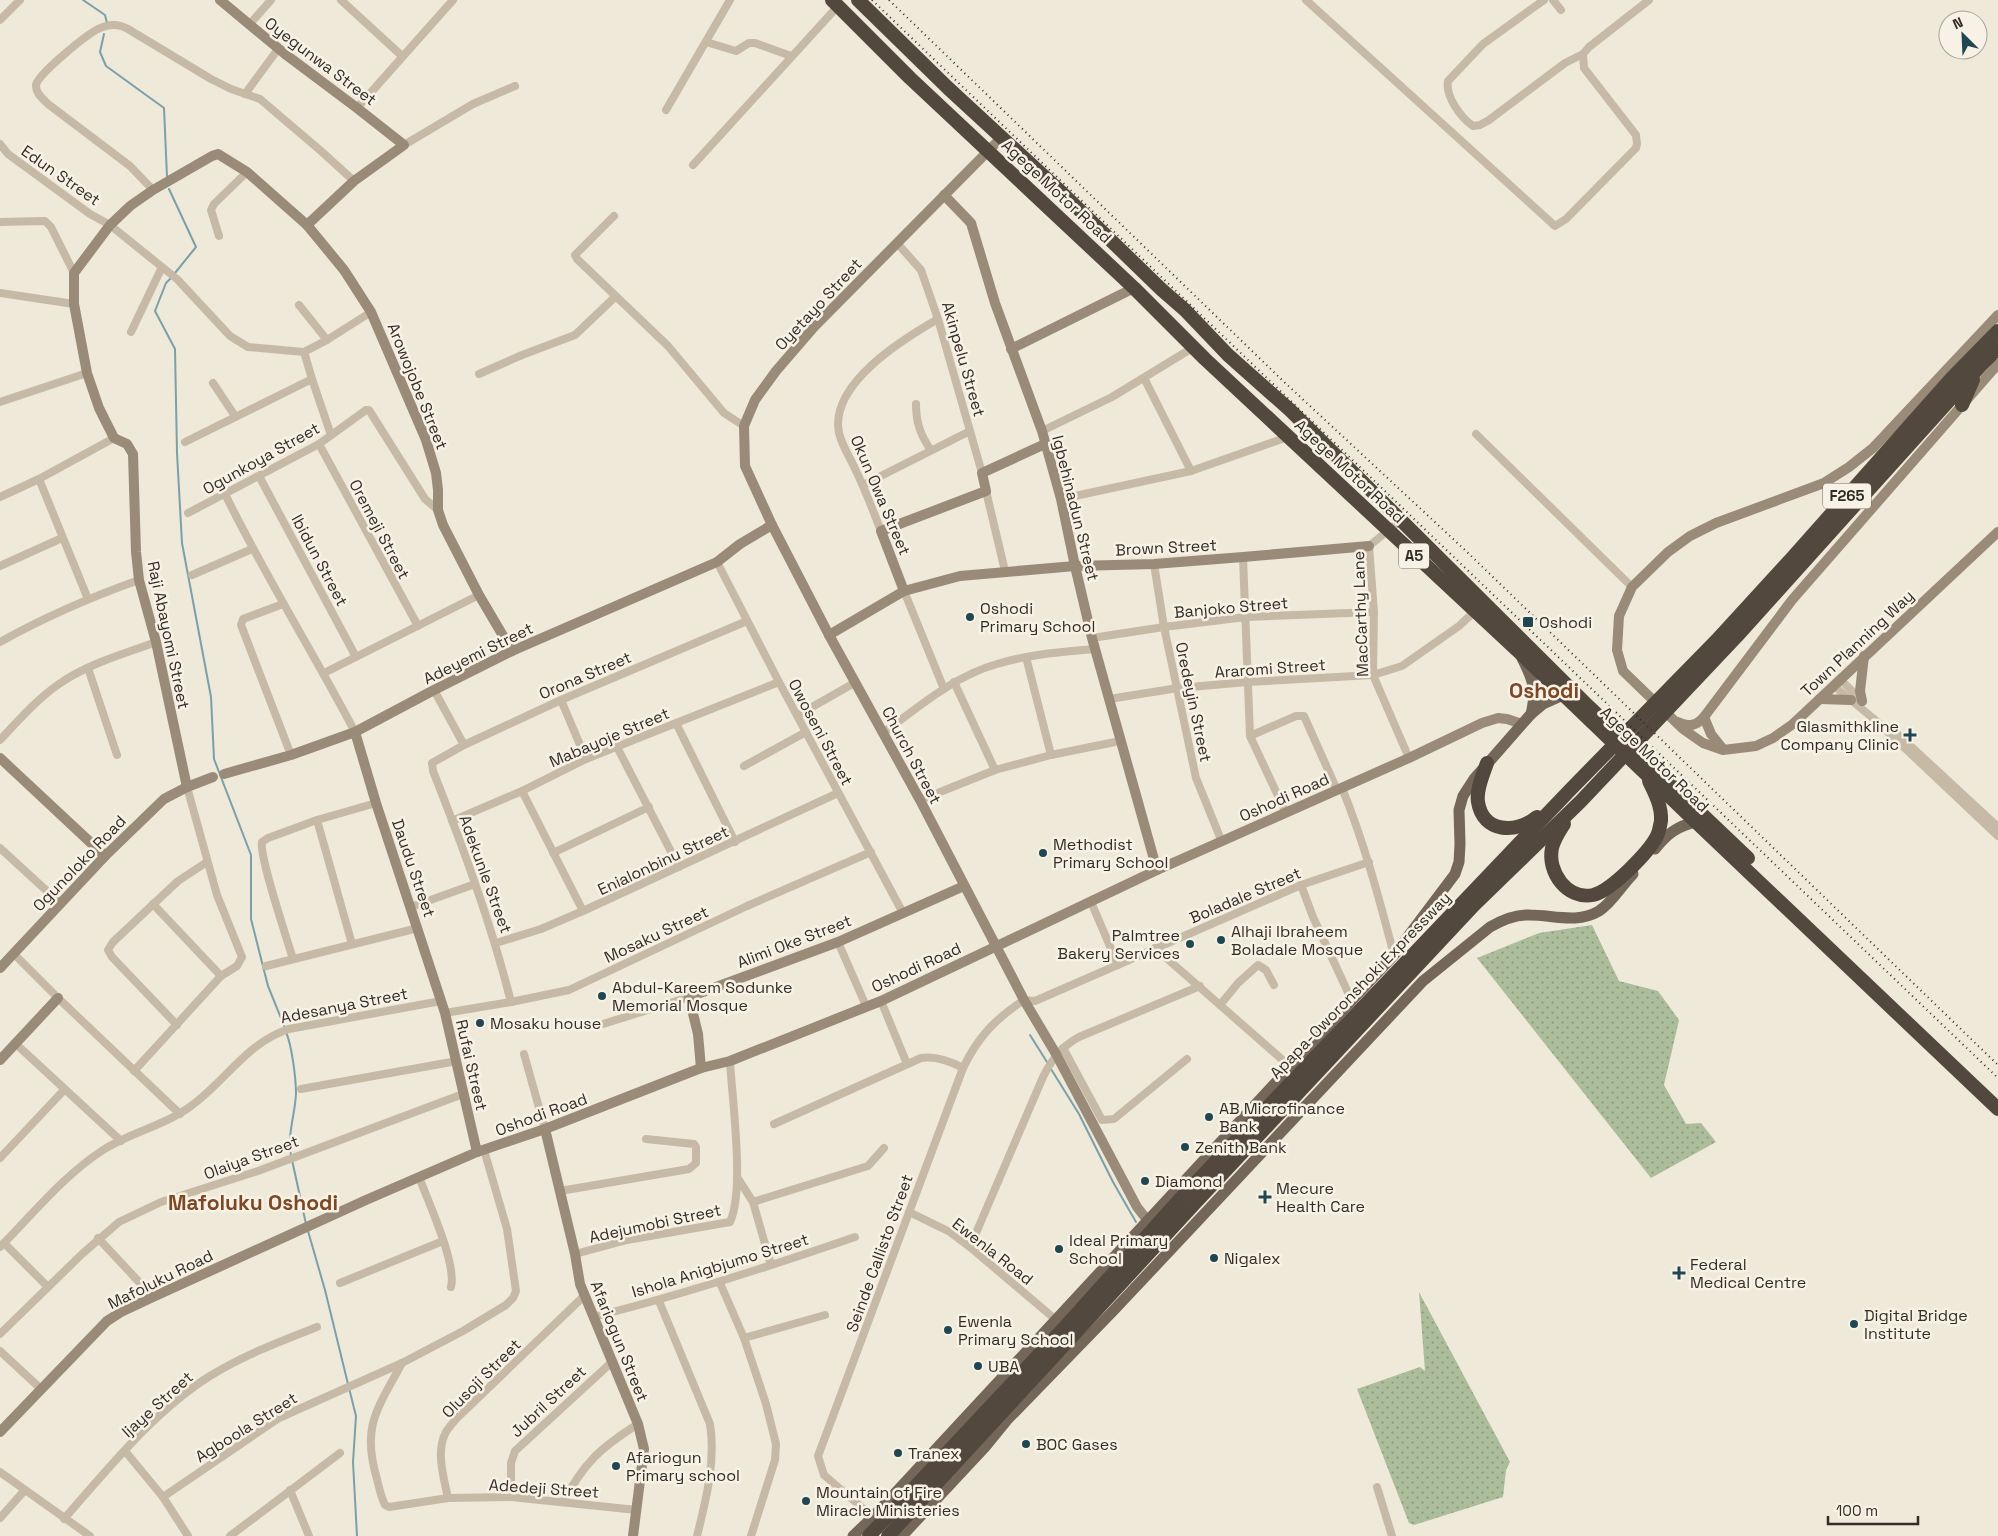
<svg xmlns="http://www.w3.org/2000/svg" width="1998" height="1536" viewBox="0 0 1998 1536" font-family="'Space Grotesk',sans-serif">
  <style>
    .grass { fill: url(#grass-dots) }
    .lines { fill: none; stroke-linecap: round; stroke-linejoin: round }
    .stream { stroke: #7ba0aa; stroke-width: 2 }
    .street { stroke: #c6baa6; stroke-width: 8 }
    .secondary { stroke: #9a8a78; stroke-width: 10 }
    .primary { stroke: #746659; stroke-width: 11 }
    .highway { stroke: #53483e; stroke-width: 14 }
    .rail { stroke: #332d27; stroke-width: 2; stroke-dasharray: 1 4; stroke-linecap: butt }
    .poi-dot { fill: #1f4651; stroke: #f7f2e5; stroke-width: 2 }
    .labels { text-anchor: middle; stroke-width: 5; stroke-linejoin: round; paint-order: stroke }
    .shield { fill: #f7f2e5; stroke: #6e6860; stroke-width: 1 }
    .shield-label { font-size: 15px; font-weight: bold; fill: #332d27 }
    .street-label { font-size: 16px; fill: #332d27; stroke: #f7f2e5 }
    .poi-label { font-size: 16px; fill: #332d27; stroke: #f7f2e5; text-anchor: start }
    .district-label { font-size: 21px; font-weight: bold; fill: #7c4825; stroke: #f7f2e5 }
  </style>
  <defs>
    <pattern id="grass-dots" width="8" height="8" patternUnits="userSpaceOnUse" patternTransform="scale(1.25)"><rect width="8" height="8" fill="#acbd9b"/><path d="M2 2h.1M6 6h.1" fill="none" stroke="#8d9a7e" stroke-width="1.8" stroke-linecap="round"/></pattern>
  </defs>
  <rect width="100%" height="100%" fill="#efe9d9"/>
  <!-- grass -->
  <g class="grass">
    <polygon points="1592,925 1619,981 1658,991 1679,1020 1664,1085 1686,1124 1701,1123 1716,1142 1651,1178 1477,958 1539,933"/>
    <polygon points="1419,1292 1510,1462 1506,1470 1503,1497 1414,1525 1409,1523 1357,1389 1420,1367 1425,1371"/>
  </g>
  <g class="lines">
    <!-- stream -->
    <g class="stream">
      <polyline points="83,0 105,15 107,23"/>
      <polyline points="104,34 100,52 106,66 164,108 167,177"/>
      <polyline points="169,189 196,247 175,273"/>
      <polyline points="172,277 166,283 155,311 175,349 177,453 182,543 211,697 214,759 251,855 251,919 268,986 285,1028"/>
      <path d="M286 1032C292 1046 296 1079 296 1094 295 1115 287 1134 291 1156"/>
      <polyline points="1030,1035 1047,1062"/>
      <polyline points="1051,1069 1079,1114 1113,1182 1136,1222"/>
      <polyline points="292,1160 306,1224"/>
      <polyline points="308,1231 325,1290 348,1384"/>
      <polyline points="349,1388 356,1416 353,1462 357,1536"/>
    </g>
    <!-- street -->
    <g class="street">
      <polyline points="341,0 402,56"/>
      <polyline points="1306,0 1555,226 1566,219 1636,148 1637,144 1636,135 1584,68 1583,54 1589,47 1649,0"/>
      <path d="M1544 0 1483 44 1448 81C1445 96 1461 118 1473 126L1480 125 1489 120 1565 63 1583 54"/>
      <polyline points="1553,0 1561,10"/>
      <polyline points="0,20 20,0"/>
      <polyline points="249,25 271,0"/>
      <polyline points="706,42 736,51 749,43 755,43 791,56"/>
      <polyline points="245,94 278,49"/>
      <polyline points="357,108 453,0"/>
      <polyline points="666,110 730,0"/>
      <polyline points="0,144 8,154 90,214 110,225 162,267 177,279 230,336 248,347 304,352 327,340 371,312"/>
      <polyline points="404,145 473,104 515,86"/>
      <polyline points="693,165 838,6"/>
      <path d="M153 190 130 166 48 104C43 99 35 93 36 85 38 74 86 35 98 29 108 24 118 23 128 29L211 79 231 89 260 99 321 151 354 181"/>
      <polyline points="614,216 575,255 577,259 668,346 724,413 744,426"/>
      <polyline points="0,222 45,221 51,227 74,273"/>
      <polyline points="219,236 211,210 214,204 247,172"/>
      <polyline points="897,243 921,270 938,319 982,473"/>
      <polyline points="0,293 74,304"/>
      <polyline points="299,305 327,340"/>
      <polyline points="131,332 162,267"/>
      <polyline points="304,352 312,379 331,435"/>
      <polyline points="479,374 522,355 575,335 615,297"/>
      <polyline points="1144,378 1191,471"/>
      <polyline points="213,383 235,416"/>
      <polyline points="0,402 87,373"/>
      <path d="M916 404C916 422 920 434 930 449"/>
      <polyline points="1042,431 1112,397 1194,347"/>
      <polyline points="1476,434 1632,587"/>
      <polyline points="185,442 312,379"/>
      <polyline points="319,444 418,626"/>
      <polyline points="259,476 356,657"/>
      <polyline points="39,479 88,599"/>
      <polyline points="863,485 970,431"/>
      <polyline points="986,491 1005,571"/>
      <path d="M225 494C265 576 313 652 355 732"/>
      <polyline points="0,497 39,479 114,438"/>
      <polyline points="1061,499 1191,471 1288,437"/>
      <polyline points="188,513 319,444 366,410 369,410 425,499 438,510"/>
      <polyline points="1401,520 1369,546 1374,612 1373,675 1409,758"/>
      <path d="M881 531C873 511 866 491 856 471 851 459 842 446 839 433 829 384 903 339 938 319"/>
      <polyline points="1243,557 1250,736 1286,813"/>
      <polyline points="717,562 779,682 903,913"/>
      <polyline points="1154,564 1164,627 1196,778 1222,842"/>
      <polyline points="0,566 62,538"/>
      <polyline points="192,575 252,549"/>
      <polyline points="904,591 944,689"/>
      <polyline points="283,604 243,619 241,625 291,755"/>
      <polyline points="1092,638 1164,627 1246,617 1374,612"/>
      <path d="M0 642C45 617 91 597 139 580"/>
      <polyline points="1026,657 1051,755"/>
      <polyline points="88,668 117,755"/>
      <polyline points="324,673 479,595"/>
      <polyline points="1840,679 1863,702"/>
      <polyline points="954,682 995,770"/>
      <polyline points="1834,686 1874,719 1998,836"/>
      <polyline points="434,690 464,745"/>
      <polyline points="1109,699 1178,688 1248,682 1373,675 1402,666 1459,626 1474,612"/>
      <polyline points="561,700 586,759"/>
      <polyline points="798,715 856,682"/>
      <polyline points="676,723 735,842"/>
      <polyline points="1890,727 1998,827"/>
      <path d="M883 733C919 707 954 676 997 664 1029 654 1063 652 1095 649"/>
      <polyline points="1250,736 1296,716 1304,716 1337,790"/>
      <path d="M0 740C18 721 37 699 59 684 87 664 124 654 156 642"/>
      <polyline points="617,747 679,867"/>
      <polyline points="744,766 806,732"/>
      <path d="M1342 788C1364 842 1379 898 1394 955"/>
      <polyline points="522,791 583,911"/>
      <polyline points="920,800 995,770 1051,755 1120,741"/>
      <polyline points="317,820 352,944"/>
      <polyline points="452,821 522,791 586,759 779,682"/>
      <polyline points="0,848 60,903"/>
      <polyline points="553,853 649,807"/>
      <polyline points="1301,885 1313,917 1352,1001"/>
      <polyline points="1091,902 1118,965"/>
      <polyline points="153,904 221,976"/>
      <polyline points="411,907 475,884"/>
      <polyline points="838,942 866,1006"/>
      <polyline points="496,943 541,929 583,911 838,793"/>
      <polyline points="1155,948 1294,1070"/>
      <polyline points="14,954 58,998 180,1114"/>
      <path d="M293 959C287 939 259 856 262 842L268 838 317 820 376 803"/>
      <polyline points="266,966 418,928"/>
      <polyline points="881,1001 907,1064"/>
      <path d="M511 1002C491 923 463 847 433 771L432 763 464 745 561 700 747 621"/>
      <polyline points="1220,1005 1238,983 1258,965 1266,970 1274,985"/>
      <polyline points="445,1013 511,1002 569,990 747,906 871,852"/>
      <polyline points="603,1024 689,997"/>
      <polyline points="177,1025 112,957 108,950 113,942 178,881 207,862"/>
      <polyline points="16,1044 121,1141"/>
      <polyline points="1063,1048 1102,1120 1114,1119 1187,1059"/>
      <polyline points="524,1054 545,1129"/>
      <polyline points="134,1071 221,976 237,966 242,957 217,895 187,787"/>
      <polyline points="301,1089 457,1061"/>
      <path d="M774 1124 921 1058C936 1056 950 1061 963 1068"/>
      <polyline points="0,1158 64,1090"/>
      <path d="M419 1177C428 1201 457 1264 451 1287"/>
      <polyline points="737,1177 753,1202 868,1166 884,1148"/>
      <polyline points="560,1191 689,1169 696,1163 696,1147 694,1144 646,1139"/>
      <polyline points="753,1202 771,1265"/>
      <polyline points="909,1212 950,1232 970,1247 1055,1319"/>
      <polyline points="98,1238 153,1297"/>
      <polyline points="4,1243 48,1287"/>
      <path d="M0 1247C33 1214 63 1176 103 1150 131 1132 164 1126 191 1106 227 1080 246 1043 289 1029L441 1001"/>
      <path d="M970 1247 1043 1077C1052 1059 1061 1047 1079 1037L1200 986"/>
      <path d="M575 1254 627 1240 730 1222C745 1190 732 1099 730 1061"/>
      <polyline points="340,1283 443,1241"/>
      <polyline points="720,1283 744,1338 766,1404 776,1444 775,1460 751,1536"/>
      <path d="M659 1301 710 1424C716 1461 706 1500 697 1536"/>
      <path d="M593 1317C682 1295 768 1267 855 1237"/>
      <polyline points="0,1334 82,1254 119,1222 161,1202 258,1171 463,1094"/>
      <polyline points="744,1338 825,1315"/>
      <polyline points="0,1351 41,1389"/>
      <path d="M402 1363C378 1408 361 1426 377 1479 379 1488 381 1497 385 1505L389 1507 448 1498 511 1497 637 1510"/>
      <polyline points="125,1451 163,1497 188,1536"/>
      <polyline points="0,1472 90,1536"/>
      <polyline points="1377,1487 1392,1536"/>
      <polyline points="290,1490 309,1536"/>
      <polyline points="163,1497 279,1418 402,1363 463,1331 506,1305 513,1298 516,1291 507,1229 484,1150"/>
      <polyline points="511,1497 511,1463 515,1451 613,1361"/>
      <path d="M448 1498C444 1479 436 1452 445 1434 447 1429 453 1423 457 1418L584 1296"/>
      <path d="M563 1502C584 1463 600 1448 638 1424"/>
      <path d="M873 1517 824 1475 818 1456 963 1068C978 1037 995 1019 1024 1000L1035 1001 1301 885 1369 862"/>
      <polyline points="0,1518 24,1491"/>
      <path d="M64 1519C107 1470 155 1410 210 1376 244 1355 281 1341 317 1327"/>
      <polyline points="230,1536 340,1453"/>
    </g>
    <!-- secondary -->
    <g class="secondary">
      <polyline points="220,0 285,54 357,108 404,145 354,181 307,225"/>
      <polyline points="1001,138 814,327 776,371 755,400 744,426 745,466 772,525 829,635 920,800 1024,1000 1056,1054 1137,1207 1148,1221"/>
      <polyline points="944,195 971,223 995,303 1042,431 1061,499 1075,566 1092,638 1157,870"/>
      <polyline points="1998,315 1873,448 1849,467 1824,483 1716,523 1690,536 1668,552 1632,587 1619,616 1617,650 1623,671 1683,729 1703,743 1723,750 1756,746 1773,738 1793,724 1998,532"/>
      <polyline points="1011,349 1134,288"/>
      <polyline points="904,591 881,531 986,491 982,473 1045,444"/>
      <polyline points="829,635 904,591 960,576 1075,566 1154,564 1243,557 1369,546"/>
      <polyline points="1820,699 1851,700"/>
      <polyline points="1862,701 1860,691 1864,656"/>
      <path d="M1678 722C1690 727 1696 726 1704 717"/>
      <polyline points="355,732 376,803 445,1013 477,1152"/>
      <polyline points="1723,749 1711,734 1704,717 1792,600 1998,364"/>
      <polyline points="0,758 105,856"/>
      <polyline points="224,774 291,755 355,732 434,690 512,651 717,562 740,544 772,525"/>
      <polyline points="187,787 156,642 139,580 136,552 133,454 127,444 114,438 99,408 87,373 74,304 74,273 110,225 130,206 153,190 212,156 218,154 247,172 307,225 344,270 371,312 426,440 436,473 438,490 438,510 443,525 479,595 512,651"/>
      <polyline points="0,968 105,856 164,799 187,787 213,777"/>
      <polyline points="0,1060 58,998"/>
      <polyline points="701,1068 698,1034 689,997 838,942 964,886"/>
      <polyline points="545,1129 575,1254 580,1284 638,1424 644,1449 633,1536"/>
      <polyline points="0,1432 107,1321 121,1312 153,1297 366,1200 477,1152 545,1129 701,1068 730,1061 881,1001 1157,870 1409,758 1482,723 1498,718 1507,719 1522,724"/>
    </g>
    <!-- primary -->
    <g class="primary">
      <path d="M1522 658C1533 680 1537 689 1531 714"/>
      <path d="M1655 849C1667 834 1677 826 1696 822"/>
      <polyline points="853,1536 873,1517 1394,955 1455,874 1459,862 1460,844 1459,810 1463,796 1474,779 1531,714 1543,704 1563,695"/>
      <path d="M902 1536 985 1447 1007 1420 1114 1310 1423 981 1490 927C1502 920 1516 914 1530 915 1553 915 1577 924 1599 911 1613 902 1621 886 1633 874"/>
    </g>
    <!-- highway -->
    <g class="highway">
      <polyline points="832,0 910,78 1134,288 1205,359 1519,652 1696,822 1998,1109"/>
      <polyline points="858,0 948,88 1062,193 1162,290 1185,310 1228,355 1290,410 1587,705 1748,858"/>
      <polyline points="1962,405 1973,380"/>
      <path d="M1487 763C1483 775 1476 789 1478 802 1483 833 1516 834 1537 817"/>
      <path d="M1564 824C1559 832 1554 839 1552 848 1547 872 1567 900 1593 895 1611 891 1649 852 1657 836 1659 832 1660 826 1661 821 1662 807 1655 793 1649 781"/>
      <polyline points="869,1536 1065,1327 1183,1196 1570,790 1717,640 1793,557 1951,379 1998,331"/>
      <polyline points="888,1536 1195,1203 1474,905 1581,801 1737,636 1981,365 1998,348"/>
    </g>
    <!-- rail -->
    <g class="rail">
      <polyline points="872,0 1998,1078"/>
      <polyline points="889,0 1281,379 1466,551 1998,1065"/>
    </g>
  </g>
  <!-- markers -->
  <g class="poi-dot">
    <circle cx="970" cy="617" r="5"/>
    <rect x="1522" y="616" width="12" height="12" rx="2.5"/>
    <path d="M1907.5 727.5h5v5h5v5h-5v5h-5v-5h-5v-5h5z"/>
    <circle cx="1043" cy="853" r="5"/>
    <circle cx="1221" cy="940" r="5"/>
    <circle cx="1190" cy="944" r="5"/>
    <circle cx="602" cy="996" r="5"/>
    <circle cx="480" cy="1023" r="5"/>
    <circle cx="1209" cy="1117" r="5"/>
    <circle cx="1185" cy="1147" r="5"/>
    <circle cx="1145" cy="1181" r="5"/>
    <path d="M1262.5 1189.5h5v5h5v5h-5v5h-5v-5h-5v-5h5z"/>
    <circle cx="1059" cy="1249" r="5"/>
    <circle cx="1214" cy="1258" r="5"/>
    <path d="M1676.5 1265.5h5v5h5v5h-5v5h-5v-5h-5v-5h5z"/>
    <circle cx="1854" cy="1324" r="5"/>
    <circle cx="948" cy="1330" r="5"/>
    <circle cx="978" cy="1366" r="5"/>
    <circle cx="1026" cy="1444" r="5"/>
    <circle cx="898" cy="1453" r="5"/>
    <circle cx="616" cy="1466" r="5"/>
    <circle cx="806" cy="1501" r="5"/>
  </g>
  <g class="labels">
    <!-- shield labels -->
    <g class="shield">
      <rect x="1823" y="483.5" width="48" height="25" rx="4"/>
      <rect x="1399" y="543.5" width="30" height="25" rx="4"/>
    </g>
    <g class="shield-label">
      <text x="1847" y="501">F265</text>
      <text x="1414" y="561">A5</text>
    </g>
    <!-- street labels -->
    <g class="street-label">
      <text transform="translate(321 61) rotate(37)" y="6">Oyegunwa Street</text>
      <text transform="translate(61 175) rotate(35)" y="6">Edun Street</text>
      <text transform="translate(1057 191) rotate(43)" y="6">Agege Motor Road</text>
      <text transform="translate(818 304) rotate(-47)" y="6">Oyetayo Street</text>
      <text transform="translate(964 359) rotate(74)" y="6">Akinpelu Street</text>
      <text transform="translate(418 386) rotate(68)" y="6">Arowojobe Street</text>
      <text transform="translate(261 458) rotate(-29)" y="6">Ogunkoya Street</text>
      <text transform="translate(1350 471) rotate(43)" y="6">Agege Motor Road</text>
      <text transform="translate(881 495) rotate(67)" y="6">Okun Owa Street</text>
      <text transform="translate(1076 508) rotate(76)" y="6">Igbehinadun Street</text>
      <text transform="translate(380 529) rotate(62)" y="6">Oremeji Street</text>
      <text transform="translate(1166 547) rotate(-3)" y="6">Brown Street</text>
      <text transform="translate(320 560) rotate(62)" y="6">Ibidun Street</text>
      <text transform="translate(1231 607) rotate(-5)" y="6">Banjoko Street</text>
      <text transform="translate(1360 614) rotate(-92)" y="6">MacCarthy Lane</text>
      <text transform="translate(169 635) rotate(78)" y="6">Raji Abayomi Street</text>
      <text transform="translate(1857 643) rotate(-43)" y="6">Town Planning Way</text>
      <text transform="translate(478 653) rotate(-26)" y="6">Adeyemi Street</text>
      <text transform="translate(1270 668) rotate(-4)" y="6">Araromi Street</text>
      <text transform="translate(585 675) rotate(-23)" y="6">Orona Street</text>
      <text transform="translate(1194 702) rotate(78)" y="6">Oredeyin Street</text>
      <text transform="translate(821 732) rotate(62)" y="6">Owoseni Street</text>
      <text transform="translate(609 737) rotate(-23)" y="6">Mabayoje Street</text>
      <text transform="translate(912 755) rotate(62)" y="6">Church Street</text>
      <text transform="translate(1655 759) rotate(44)" y="6">Agege Motor Road</text>
      <text transform="translate(1284 797) rotate(-24)" y="6">Oshodi Road</text>
      <text transform="translate(663 860) rotate(-25)" y="6">Enialonbinu Street</text>
      <text transform="translate(79 863) rotate(-46)" y="6">Ogunoloko Road</text>
      <text transform="translate(414 868) rotate(71)" y="6">Daudu Street</text>
      <text transform="translate(486 874) rotate(70)" y="6">Adekunle Street</text>
      <text transform="translate(1245 895) rotate(-23)" y="6">Boladale Street</text>
      <text transform="translate(656 934) rotate(-25)" y="6">Mosaku Street</text>
      <text transform="translate(794 941) rotate(-21)" y="6">Alimi Oke Street</text>
      <text transform="translate(916 967) rotate(-25)" y="6">Oshodi Road</text>
      <text transform="translate(1360 985) rotate(-46)" y="6">Apapa-Oworonshoki Expressway</text>
      <text transform="translate(344 1005) rotate(-11)" y="6">Adesanya Street</text>
      <text transform="translate(472 1065) rotate(77)" y="6">Rufai Street</text>
      <text transform="translate(541 1114) rotate(-20)" y="6">Oshodi Road</text>
      <text transform="translate(251 1157) rotate(-20)" y="6">Olaiya Street</text>
      <text transform="translate(655 1223) rotate(-12)" y="6">Adejumobi Street</text>
      <text transform="translate(993 1251) rotate(38)" y="6">Ewenla Road</text>
      <text transform="translate(879 1253) rotate(-70)" y="6">Seinde Callisto Street</text>
      <text transform="translate(720 1265) rotate(-17)" y="6">Ishola Anigbjumo Street</text>
      <text transform="translate(160 1279) rotate(-26)" y="6">Mafoluku Road</text>
      <text transform="translate(620 1341) rotate(68)" y="6">Afariogun Street</text>
      <text transform="translate(481 1378) rotate(-45)" y="6">Olusoji Street</text>
      <text transform="translate(548 1401) rotate(-43)" y="6">Jubril Street</text>
      <text transform="translate(157 1404) rotate(-42)" y="6">Ijaye Street</text>
      <text transform="translate(246 1427) rotate(-32)" y="6">Agboola Street</text>
      <text transform="translate(544 1488) rotate(4)" y="6">Adedeji Street</text>
    </g>
    <!-- poi labels -->
    <g class="poi-label">
      <text x="980" y="614">Oshodi<tspan x="980" dy="18">Primary School</tspan></text>
      <text x="1539" y="628">Oshodi</text>
      <text x="1899" y="732" text-anchor="end">Glasmithkline<tspan x="1899" dy="18">Company Clinic</tspan></text>
      <text x="1053" y="850">Methodist<tspan x="1053" dy="18">Primary School</tspan></text>
      <text x="1231" y="937">Alhaji Ibraheem<tspan x="1231" dy="18">Boladale Mosque</tspan></text>
      <text x="1180" y="941" text-anchor="end">Palmtree<tspan x="1180" dy="18">Bakery Services</tspan></text>
      <text x="612" y="993">Abdul-Kareem Sodunke<tspan x="612" dy="18">Memorial Mosque</tspan></text>
      <text x="490" y="1029">Mosaku house</text>
      <text x="1219" y="1114">AB Microfinance<tspan x="1219" dy="18">Bank</tspan></text>
      <text x="1195" y="1153">Zenith Bank</text>
      <text x="1155" y="1187">Diamond</text>
      <text x="1276" y="1194">Mecure<tspan x="1276" dy="18">Health Care</tspan></text>
      <text x="1069" y="1246">Ideal Primary<tspan x="1069" dy="18">School</tspan></text>
      <text x="1224" y="1264">Nigalex</text>
      <text x="1690" y="1270">Federal<tspan x="1690" dy="18">Medical Centre</tspan></text>
      <text x="1864" y="1321">Digital Bridge<tspan x="1864" dy="18">Institute</tspan></text>
      <text x="958" y="1327">Ewenla<tspan x="958" dy="18">Primary School</tspan></text>
      <text x="988" y="1372">UBA</text>
      <text x="1036" y="1450">BOC Gases</text>
      <text x="908" y="1459">Tranex</text>
      <text x="626" y="1463">Afariogun<tspan x="626" dy="18">Primary school</tspan></text>
      <text x="816" y="1498">Mountain of Fire<tspan x="816" dy="18">Miracle Ministeries</tspan></text>
    </g>
    <!-- district labels -->
    <g class="district-label">
      <text x="1544" y="698">Oshodi</text>
      <text x="253" y="1210">Mafoluku Oshodi</text>
    </g>
  </g>
  <!-- north arrow -->
  <g transform="translate(1963 35) rotate(336)"><circle r="24" fill="#f7f2e5" stroke="#a9a399"/>
  <path d="M0-4L9 19L0 12L-9 19Z" fill="#1f4651"/>
  <text y="-8" font-size="14" font-weight="bold" text-anchor="middle" fill="#332d27">N</text>
  </g>
  <!-- scale -->
  <path d="M1828 1516v8h90v-8" fill="none" stroke="#332d27" stroke-width="2.5"/>
  <text x="1836" y="1516" font-size="15" fill="#332d27" stroke="#f7f2e5" stroke-width="4" paint-order="stroke">100 m</text>
</svg>
